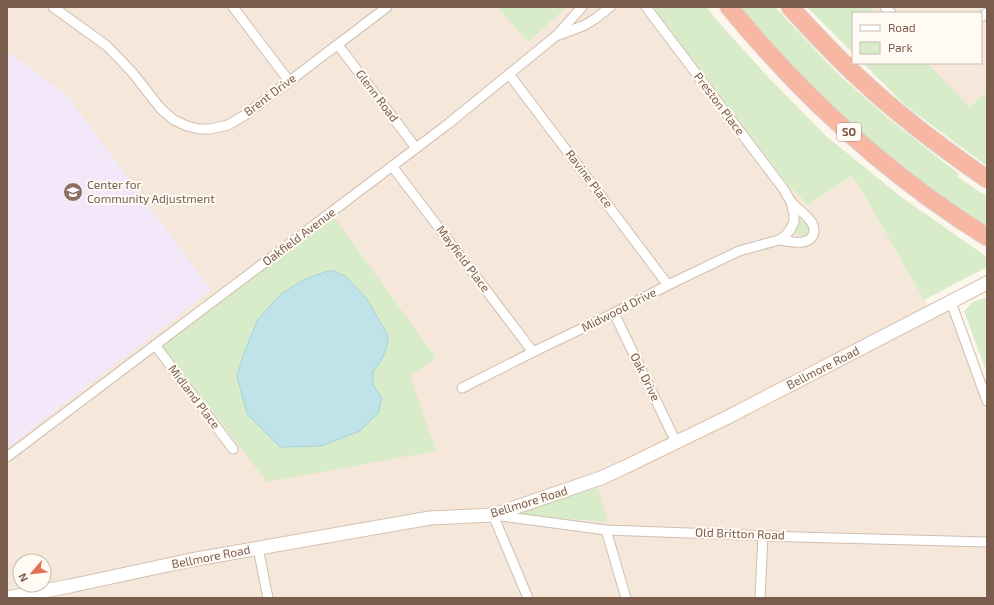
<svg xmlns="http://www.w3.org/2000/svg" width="994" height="605" viewBox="0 0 994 605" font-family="'Exo 2',sans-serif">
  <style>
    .residential { fill: #f5e8da; fill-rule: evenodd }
    .education { fill: #f3e8fa }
    .green { fill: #d8ecc9 }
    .water { fill: #bfe3e8; stroke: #a5d3da }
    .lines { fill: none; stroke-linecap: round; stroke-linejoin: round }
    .street-casing { stroke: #d1beb0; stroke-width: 11 }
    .secondary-casing { stroke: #d6c0b0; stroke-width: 15 }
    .highway-casing { stroke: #dad1cd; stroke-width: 19 }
    .street { stroke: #fff; stroke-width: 9 }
    .secondary { stroke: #fff; stroke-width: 13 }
    .highway { stroke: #f7b7a3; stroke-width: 17 }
    .labels { text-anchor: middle; stroke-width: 4; stroke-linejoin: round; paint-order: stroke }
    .shield { fill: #fffaf3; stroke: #a28b7f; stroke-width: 1 }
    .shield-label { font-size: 11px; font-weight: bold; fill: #7a5c4d }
    .street-label { font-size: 12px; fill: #7a5c4d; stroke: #fffaf3 }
    .education-label { font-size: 12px; fill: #785e54; stroke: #fffaf3; text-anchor: start }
  </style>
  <rect width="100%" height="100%" fill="#fdf6ec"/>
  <!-- residential -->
  <g class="residential">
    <path d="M7 7H497L528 42 567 7H653L789 186 808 205 851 176 858 184 931 312 951 302 980 381 987 379V598H7ZM20 561H44V585H20Z"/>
    <polygon points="871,7 987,7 987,96 983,94 970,107 927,63 981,63 981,13 877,13"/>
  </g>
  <!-- education -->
  <polygon class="education" points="7,51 66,94 211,290 7,448"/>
  <!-- green -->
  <g class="green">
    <polygon points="497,7 567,7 528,42"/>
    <polygon points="653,7 707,7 714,17 768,77 826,136 900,196 987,257 987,267 924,300 858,184 851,176 808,205 789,186"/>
    <polygon points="737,7 775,7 837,73 889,119 959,174 957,176 981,193 987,196 987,226 937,194 867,138 820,95 743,15"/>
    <polygon points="807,7 871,7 877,13 853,13 853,53"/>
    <polygon points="863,63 927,63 970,107 983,94 987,96 987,166 906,106"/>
    <polygon points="334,217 436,358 410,376 436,451 267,482 162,346"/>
    <path d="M798 220C808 223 817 230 804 237L792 233Z"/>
    <polygon points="987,297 987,373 964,311 973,302"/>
    <polygon points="597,486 608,522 510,514"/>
  </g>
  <!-- water -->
  <polygon class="water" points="331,270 345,276 367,299 387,334 388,343 383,357 373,372 373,385 382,398 378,413 360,431 321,446 280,447 247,414 237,376 244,353 258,319 281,294 303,280"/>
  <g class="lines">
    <defs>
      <g id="street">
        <polyline points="53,7 107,46 132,72 161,109 174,120 187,126 199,129 210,129 228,125 245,115 387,7"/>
        <polyline points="233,7 289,81"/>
        <path d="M646 7 782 187C786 192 788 198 792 203 799 210 807 215 812 223 814 227 815 231 813 235 807 247 789 241 779 240"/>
        <polyline points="885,7 891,13"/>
        <polyline points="981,17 987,13"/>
        <polyline points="559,35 585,25 595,19 610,7"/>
        <polyline points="338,45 416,148"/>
        <polyline points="509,74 668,285"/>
        <polyline points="392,166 533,352"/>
        <polyline points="951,302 987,401"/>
        <polyline points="614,313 676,442"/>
        <polyline points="155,345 233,449"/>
        <polyline points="462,388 533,352 614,313 668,285 739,251 779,240 785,236 790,230 794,222 794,214 791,202"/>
        <polyline points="7,457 448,124 557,35 582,7"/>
        <polyline points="606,530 626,598"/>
        <polyline points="258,548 268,598"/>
        <polyline points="528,598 493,515 606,530 798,537 987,542"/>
        <polyline points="760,598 763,535"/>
      </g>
      <polyline id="secondary" points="7,598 70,586 191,560 430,518 493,515 601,478 623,468 726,418 987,283"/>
      <g id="highway">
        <path d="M729 7C802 96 889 176 987 237"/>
        <path d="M790 7C812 31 834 55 858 77 898 115 942 148 987 179"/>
      </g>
    </defs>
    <!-- street casing -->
    <use href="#street" class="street-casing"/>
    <!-- secondary casing -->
    <use href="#secondary" class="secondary-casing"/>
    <!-- highway casing -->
    <use href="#highway" class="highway-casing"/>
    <!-- street -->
    <use href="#street" class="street"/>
    <!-- secondary -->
    <use href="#secondary" class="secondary"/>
    <!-- highway -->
    <use href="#highway" class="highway"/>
  </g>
  <!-- icons -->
  <defs>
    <symbol id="school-disc" viewBox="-11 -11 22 22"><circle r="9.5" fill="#8d6e63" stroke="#fffaf3"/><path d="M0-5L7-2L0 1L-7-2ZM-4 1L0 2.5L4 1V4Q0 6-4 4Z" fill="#fff"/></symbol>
  </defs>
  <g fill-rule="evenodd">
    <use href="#school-disc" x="62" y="181" width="22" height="22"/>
  </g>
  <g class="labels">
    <!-- shield labels -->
    <rect class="shield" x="837" y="123" width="24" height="18" rx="3"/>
    <g class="shield-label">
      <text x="849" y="136">SO</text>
    </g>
    <!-- street labels -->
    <g class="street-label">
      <text transform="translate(270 95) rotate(-37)" y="4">Brent Drive</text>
      <text transform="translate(377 96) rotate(53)" y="4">Glenn Road</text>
      <text transform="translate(719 104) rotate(53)" y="4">Preston Place</text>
      <text transform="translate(589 179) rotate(53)" y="4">Ravine Place</text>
      <text transform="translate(299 237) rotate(-37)" y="4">Oakfield Avenue</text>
      <text transform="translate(463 259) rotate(53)" y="4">Mayfield Place</text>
      <text transform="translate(619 310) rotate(-27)" y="4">Midwood Drive</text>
      <text transform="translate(823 368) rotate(-27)" y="4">Bellmore Road</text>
      <text transform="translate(645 377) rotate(64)" y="4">Oak Drive</text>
      <text transform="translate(194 397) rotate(53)" y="4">Midland Place</text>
      <text transform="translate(529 502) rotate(-17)" y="4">Bellmore Road</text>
      <text transform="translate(740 534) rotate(2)" y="4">Old Britton Road</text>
      <text transform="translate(211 557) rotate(-11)" y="4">Bellmore Road</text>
    </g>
    <!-- education labels -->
    <g class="education-label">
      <text x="87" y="189">Center for<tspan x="87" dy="14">Community Adjustment</tspan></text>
    </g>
  </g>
  <!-- border -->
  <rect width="994" height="605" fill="none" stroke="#7a5c4d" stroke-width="16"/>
  <!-- legend -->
  <rect x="852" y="12" width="130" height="52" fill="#fffaf3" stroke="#cabbb1"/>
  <rect x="860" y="25" width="20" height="6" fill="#ffffff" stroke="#cabbb1"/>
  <text x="888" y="32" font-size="12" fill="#7a5c4d">Road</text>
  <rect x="860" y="42" width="20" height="12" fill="#d8ecc9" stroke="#cabbb1"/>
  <text x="888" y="52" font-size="12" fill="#7a5c4d">Park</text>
  <!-- north arrow -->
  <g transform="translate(32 573) rotate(242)"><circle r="19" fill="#fffaf3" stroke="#cabbb1"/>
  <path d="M0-3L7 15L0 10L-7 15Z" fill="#e76f51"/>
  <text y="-6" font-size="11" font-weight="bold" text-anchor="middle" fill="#7a5c4d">N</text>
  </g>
</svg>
